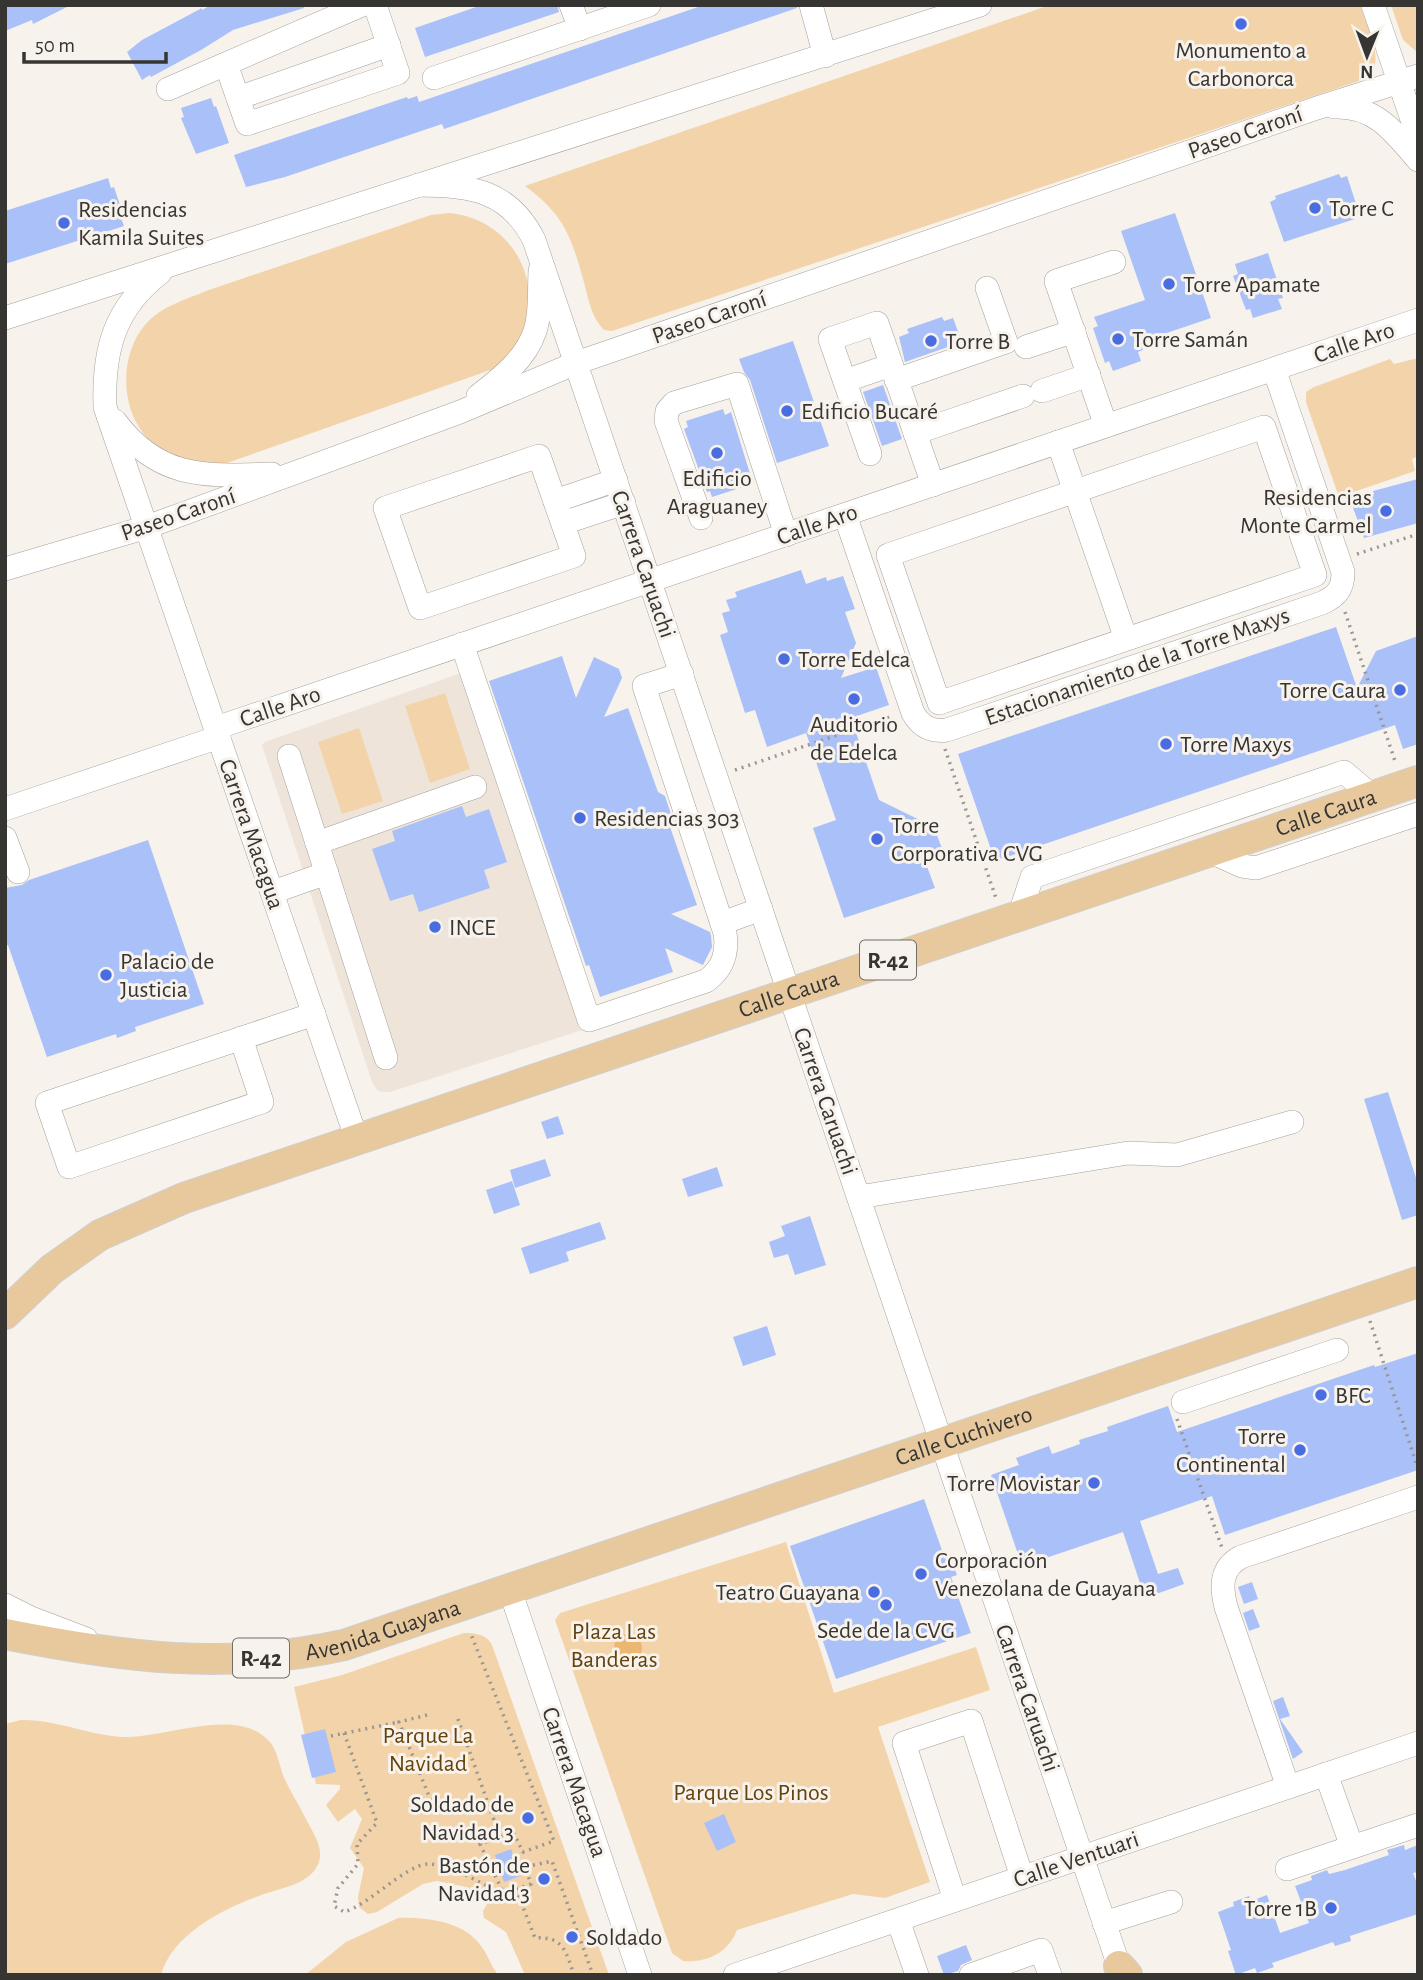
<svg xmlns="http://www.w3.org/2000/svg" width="1423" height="1980" viewBox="0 0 1423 1980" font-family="'Alegreya Sans',sans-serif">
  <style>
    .built { fill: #eee4d9 }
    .green { fill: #f3d3aa }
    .water { fill: #ebb772 }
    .building { fill: #a9c0f9 }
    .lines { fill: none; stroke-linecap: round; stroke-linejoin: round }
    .minor-casing { stroke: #a5a19b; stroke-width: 24 }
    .major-casing { stroke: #cfcfce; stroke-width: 32 }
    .path { stroke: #9a9692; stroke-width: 3.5; stroke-dasharray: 2 5; stroke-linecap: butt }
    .minor { stroke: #fff; stroke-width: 23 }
    .major { stroke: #e8c99e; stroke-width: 30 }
    .poi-dot { fill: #496de0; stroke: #f7f2ec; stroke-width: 2.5 }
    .labels { text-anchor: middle; stroke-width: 6; stroke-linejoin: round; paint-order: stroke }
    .shield { fill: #f7f2ec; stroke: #716e6a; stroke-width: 2 }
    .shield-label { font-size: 23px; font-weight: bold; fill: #373532 }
    .poi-label { font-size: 24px; fill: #373532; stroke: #f7f2ec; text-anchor: start }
    .street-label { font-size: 24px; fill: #373532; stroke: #f7f2ec }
    .park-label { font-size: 24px; fill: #64420b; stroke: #f7f2ec }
  </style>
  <rect width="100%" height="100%" fill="#f7f2ec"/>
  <!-- built -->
  <polygon class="built" points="464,672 582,1030 390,1092 382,1092 377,1090 372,1082 262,745 265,742"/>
  <!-- green -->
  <g class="green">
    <path d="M1050 5H1360C1367 26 1390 69 1362 80L612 331 604 330C592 318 589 302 585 286 572 239 566 216 525 186Z"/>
    <polygon points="1391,5 1418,5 1418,53 1403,40"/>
    <path d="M450 213C512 220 546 281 521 339 515 350 505 359 496 368L227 463C201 466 172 459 152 442 117 412 118 346 153 317 168 304 188 299 206 291L431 215Z"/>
    <polygon points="1418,358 1418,456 1412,459 1415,471 1339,497 1306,402 1306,392 1314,387 1390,359 1394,364"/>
    <polygon points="445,693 470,769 430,783 405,706"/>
    <polygon points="359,728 383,801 342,814 318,742"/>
    <path d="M786 1542 834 1693 976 1647 990 1690 878 1727 930 1882 885 1898 853 1894 737 1930C728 1953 707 1963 683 1961L672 1953 555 1620 560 1613Z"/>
    <path d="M464 1633C476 1633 486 1634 492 1645L609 1975H525L506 1932 484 1918 483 1911 490 1899 466 1887 437 1881 423 1884 377 1912 368 1914 359 1907 358 1897 364 1868 350 1848 362 1819 355 1809 338 1822 326 1805 340 1789V1785L316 1784 294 1687 342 1675Z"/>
    <path d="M21 1720C56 1719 90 1736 125 1737 166 1738 237 1706 269 1741 277 1749 279 1764 283 1775 289 1790 298 1803 305 1817 313 1834 329 1852 314 1871 305 1882 290 1886 277 1890 236 1902 173 1930 161 1975H5V1724Z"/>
    <path d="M398 1918C425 1917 464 1921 481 1946 488 1955 491 1966 498 1975H305L346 1942Z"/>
  </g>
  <!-- water -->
  <circle class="water" cx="628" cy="1648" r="14"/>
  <!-- building -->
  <g class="building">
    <polygon points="5,5 71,5 33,24 32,20 5,31"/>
    <polygon points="211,5 304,5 304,8 233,30 201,50 151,77 150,75 142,80 127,52 142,40 202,8 202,10"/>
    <polygon points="482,5 557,5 559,12 425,57 415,28"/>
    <polygon points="704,5 797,5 797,8 444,129 442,124 285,177 246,187 234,155 407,97 408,99 417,96 419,102"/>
    <polygon points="211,98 214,107 216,106 229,143 196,154 181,118 184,117 181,108"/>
    <polygon points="1339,174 1341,178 1347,176 1359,213 1354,215 1355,219 1284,242 1270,202 1276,199 1275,196"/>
    <polygon points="108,178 111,188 114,187 124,217 121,218 124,226 5,264 5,211"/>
    <polygon points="1175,213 1211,318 1140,342 1143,350 1138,352 1141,361 1113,371 1109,361 1105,363 1093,328 1098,326 1094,317 1145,300 1121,231"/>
    <polygon points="1268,253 1283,298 1278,299 1282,309 1253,318 1250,309 1246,310 1233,276 1238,274 1235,264"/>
    <polygon points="942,317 944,321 953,318 962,342 905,362 899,337 909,333 907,329"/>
    <polygon points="793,341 829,446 777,463 750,380 744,372 739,359"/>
    <polygon points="883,385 902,439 882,446 863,392"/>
    <polygon points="723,409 725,415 731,412 751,477 747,479 749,485 712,497 710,491 707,492 684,429 688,427 686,421"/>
    <polygon points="1418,479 1418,523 1364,538 1351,502 1374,494 1373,491"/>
    <polygon points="801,570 806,584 826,577 827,581 843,576 855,609 845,612 856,643 841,678 876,667 889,705 851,718 879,800 934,827 944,854 925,861 935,888 844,918 813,828 836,820 806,733 767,747 755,710 745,713 720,635 728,632 722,613 730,611 726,600 737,597 735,592"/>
    <polygon points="1336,627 1357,688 1376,651 1418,636 1418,744 1403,749 1395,725 995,861 958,754"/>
    <polygon points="562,656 576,698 594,657 619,669 622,678 604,717 628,708 658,792 665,796 671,814 668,821 697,905 671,914 710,932 711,936 712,947 703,965 665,948 673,972 600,997 589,965 586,966 489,681"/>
    <polygon points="462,806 466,817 489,809 507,862 484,870 490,888 419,912 413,894 390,901 372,849 395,841 392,831"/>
    <polygon points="148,840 204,1004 135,1027 136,1031 117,1038 116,1034 47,1057 8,945 5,946 5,888 22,885 29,880"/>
    <polygon points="1388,1092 1418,1184 1418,1215 1402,1220 1364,1099"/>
    <polygon points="558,1116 564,1134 547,1139 541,1122"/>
    <polygon points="545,1159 551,1176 515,1188 510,1170"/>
    <polygon points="717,1167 723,1186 688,1197 682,1179"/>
    <polygon points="512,1181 520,1205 494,1214 486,1190"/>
    <polygon points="810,1216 826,1265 795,1275 788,1254 774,1258 769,1242 785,1236 781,1226"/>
    <polygon points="600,1222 606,1239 566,1252 569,1261 530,1274 521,1248"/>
    <polygon points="767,1326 776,1355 743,1366 733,1337"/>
    <polygon points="1418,1353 1418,1470 1225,1535 1212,1496 1140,1521 1158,1574 1178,1568 1184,1584 1145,1598 1123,1532 1022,1566 991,1475 1019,1465 1016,1458 1049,1446 1052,1454 1080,1444 1079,1440 1108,1431 1107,1427 1168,1406 1177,1432 1374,1365 1375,1367"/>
    <polygon points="924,1499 944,1556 949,1554 957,1575 951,1577 971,1633 836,1679 790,1546"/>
    <polygon points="1252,1582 1258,1599 1244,1604 1238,1587"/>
    <polygon points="1253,1609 1260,1627 1249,1631 1243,1613"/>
    <polygon points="1283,1697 1290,1716 1280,1719 1303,1752 1293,1759 1273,1701"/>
    <polygon points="325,1729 336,1772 312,1778 301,1735"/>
    <polygon points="724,1814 736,1842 717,1851 704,1823"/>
    <polygon points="1404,1845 1405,1850 1418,1845 1418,1872 1413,1873 1418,1886 1418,1914 1350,1936 1351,1941 1335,1946 1333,1942 1272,1963 1274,1967 1257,1973 1255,1968 1236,1975 1228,1951 1231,1950 1218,1912 1234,1906 1233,1902 1249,1896 1251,1901 1267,1895 1280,1933 1309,1923 1295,1886 1312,1880 1311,1876 1327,1870 1329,1874 1345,1870 1389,1855 1387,1850"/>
    <polygon points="511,1849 520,1876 504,1882 495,1855"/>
    <polygon points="966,1945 972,1960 961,1965 958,1971 944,1975 937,1956"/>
  </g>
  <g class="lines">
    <defs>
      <g id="minor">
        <polyline points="571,5 580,29"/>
        <polyline points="811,5 825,56"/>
        <polyline points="1373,5 1418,137"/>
        <polyline points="226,64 247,124 398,73 375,5"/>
        <polyline points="434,78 649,5"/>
        <polyline points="168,89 362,5"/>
        <polyline points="238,98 389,45"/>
        <path d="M1334 107C1375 105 1394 132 1418 160"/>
        <path d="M418 185C470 185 509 190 534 240L1122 1975"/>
        <path d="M160 273C114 308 103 351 105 407L357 1140"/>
        <polyline points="5,318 980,5"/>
        <polyline points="1026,347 1074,331"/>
        <polyline points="896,380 1006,342 987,288"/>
        <polyline points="845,381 891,365"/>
        <polyline points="1042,391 1089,375"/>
        <path d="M478 396C500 379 526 359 535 331 541 313 539 290 540 271"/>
        <path d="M115 421C159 480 205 476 272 474"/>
        <polyline points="1106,426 1056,281 1114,262"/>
        <polygon points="1264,427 1315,575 939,703 888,555"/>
        <polyline points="915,433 1023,396"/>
        <polyline points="1058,442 1126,639"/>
        <polyline points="870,454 830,339 877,323 933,485"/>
        <polygon points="539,456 574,556 420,608 385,508"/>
        <polyline points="555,501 616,480"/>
        <path d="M845 515 913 713C921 727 932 732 947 730L1322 603C1337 596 1343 589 1343 572L1274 369"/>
        <polyline points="701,518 666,421 667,411 674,403 737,384 786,535"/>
        <polyline points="563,523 624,503"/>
        <polyline points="5,569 147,527 460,412 576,363 1317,108 1418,76"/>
        <path d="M462 644 589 1020 706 981C723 969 728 953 725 933L644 686 682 674"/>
        <polyline points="216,728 1418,320"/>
        <polyline points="289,756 386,1058"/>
        <polyline points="5,809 219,737"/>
        <polyline points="5,838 18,872"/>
        <polyline points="317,843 475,787"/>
        <polyline points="1209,851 1242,866 1256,868 1418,814"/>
        <polyline points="273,892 327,873"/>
        <polyline points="1019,916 1032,877 1344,772 1372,796"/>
        <polyline points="722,923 761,909"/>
        <polyline points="241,1038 262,1102 69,1167 47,1103 314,1014"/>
        <polyline points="859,1197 1128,1153 1177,1155 1292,1122"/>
        <polyline points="1183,1402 1337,1350"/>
        <polyline points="510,1590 640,1975"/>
        <polyline points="5,1605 31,1618 86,1639"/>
        <polyline points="1326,1774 1352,1847"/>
        <path d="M1288 1787 1226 1607C1221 1587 1220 1568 1241 1557L1418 1497"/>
        <polyline points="1287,1869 1418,1825"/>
        <polyline points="955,1900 904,1743 971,1721 1022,1877"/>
        <polyline points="898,1920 917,1975"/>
        <polyline points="1104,1923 1171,1902"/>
        <polyline points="735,1975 1418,1743"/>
        <polyline points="971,1975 1041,1950 1050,1975"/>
      </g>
      <g id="major">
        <path id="s1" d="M5 1314 52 1269 100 1235 184 1198 1418 781"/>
        <path id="s2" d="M5 1634C121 1657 226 1671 344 1645L1418 1282"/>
        <polyline points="1119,1966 1127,1975"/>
      </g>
    </defs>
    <!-- minor casing -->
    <use href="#minor" class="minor-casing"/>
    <!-- major casing -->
    <use href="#major" class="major-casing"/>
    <!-- path -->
    <g class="path">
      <polyline points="1357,554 1418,534"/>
      <polyline points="1345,612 1396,764"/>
      <polyline points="945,749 996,898"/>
      <polyline points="735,770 893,716"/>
      <polyline points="1370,1321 1418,1469"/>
      <polyline points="1177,1419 1222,1548"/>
      <polyline points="427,1715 399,1722 431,1801 489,1805"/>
      <polyline points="458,1719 500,1837 513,1832 523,1852 554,1841 470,1632"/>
      <path d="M344 1733 377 1823 357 1844 358 1864 338 1888 334 1906 344 1912C369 1905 405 1865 428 1864 451 1864 483 1885 504 1894L516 1889 535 1938C564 1936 566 1952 574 1975"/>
      <polyline points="331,1736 399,1722"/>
      <polyline points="500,1837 480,1844 503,1892"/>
      <polyline points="516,1889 531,1884 525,1867 552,1861 593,1975"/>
    </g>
    <!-- minor -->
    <use href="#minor" class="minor"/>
    <!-- major -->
    <use href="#major" class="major"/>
  </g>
  <!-- markers -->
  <g class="poi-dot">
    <circle cx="1241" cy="24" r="7"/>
    <circle cx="1315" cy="208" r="7"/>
    <circle cx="64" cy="223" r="7"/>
    <circle cx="1169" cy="284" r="7"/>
    <circle cx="1118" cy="339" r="7"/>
    <circle cx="931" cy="341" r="7"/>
    <circle cx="787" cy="411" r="7"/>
    <circle cx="717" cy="453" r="7"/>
    <circle cx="1386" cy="511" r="7"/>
    <circle cx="784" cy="659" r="7"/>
    <circle cx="1400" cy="690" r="7"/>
    <circle cx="854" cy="699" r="7"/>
    <circle cx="1166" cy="744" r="7"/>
    <circle cx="580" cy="818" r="7"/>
    <circle cx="877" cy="839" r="7"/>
    <circle cx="435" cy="927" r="7"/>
    <circle cx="106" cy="975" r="7"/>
    <circle cx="1321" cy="1395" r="7"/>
    <circle cx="1300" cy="1450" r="7"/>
    <circle cx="1094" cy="1483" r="7"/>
    <circle cx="921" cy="1574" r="7"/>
    <circle cx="874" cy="1592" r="7"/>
    <circle cx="886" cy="1605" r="7"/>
    <circle cx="528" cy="1818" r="7"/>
    <circle cx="544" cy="1879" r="7"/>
    <circle cx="1331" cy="1908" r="7"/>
    <circle cx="572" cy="1937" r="7"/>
  </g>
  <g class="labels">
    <!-- shield labels -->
    <g class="shield">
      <rect x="860" y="940.5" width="56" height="39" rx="5"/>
      <rect x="233" y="1638.5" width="56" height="39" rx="5"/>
    </g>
    <g class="shield-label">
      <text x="888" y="968">R-42</text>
      <text x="261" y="1666">R-42</text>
    </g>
    <!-- poi labels -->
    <g class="poi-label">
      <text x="1241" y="58" text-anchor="middle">Monumento a<tspan x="1241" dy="28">Carbonorca</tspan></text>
      <text x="1329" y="216">Torre C</text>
      <text x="78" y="217">Residencias<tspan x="78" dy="28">Kamila Suites</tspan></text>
      <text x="1183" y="292">Torre Apamate</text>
      <text x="1132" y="347">Torre Samán</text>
      <text x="945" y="349">Torre B</text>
      <text x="801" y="419">Edificio Bucaré</text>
      <text x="717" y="486" text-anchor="middle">Edificio<tspan x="717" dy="28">Araguaney</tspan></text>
      <text x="1372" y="505" text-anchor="end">Residencias<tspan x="1372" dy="28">Monte Carmel</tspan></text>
      <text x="798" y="667">Torre Edelca</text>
      <text x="1386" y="698" text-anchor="end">Torre Caura</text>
      <text x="854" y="732" text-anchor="middle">Auditorio<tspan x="854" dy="28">de Edelca</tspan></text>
      <text x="1180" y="752">Torre Maxys</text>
      <text x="594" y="826">Residencias 303</text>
      <text x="891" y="833">Torre<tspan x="891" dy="28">Corporativa CVG</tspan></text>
      <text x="449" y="935">INCE</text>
      <text x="120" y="969">Palacio de<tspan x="120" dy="28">Justicia</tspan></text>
      <text x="1335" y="1403">BFC</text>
      <text x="1286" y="1444" text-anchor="end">Torre<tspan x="1286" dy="28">Continental</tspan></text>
      <text x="1080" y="1491" text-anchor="end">Torre Movistar</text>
      <text x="935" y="1568">Corporación<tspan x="935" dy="28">Venezolana de Guayana</tspan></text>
      <text x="860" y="1600" text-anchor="end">Teatro Guayana</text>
      <text x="886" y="1638" text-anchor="middle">Sede de la CVG</text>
      <text x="514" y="1812" text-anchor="end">Soldado de<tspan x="514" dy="28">Navidad 3</tspan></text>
      <text x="530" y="1873" text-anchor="end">Bastón de<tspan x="530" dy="28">Navidad 3</tspan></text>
      <text x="1317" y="1916" text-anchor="end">Torre 1B</text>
      <text x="586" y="1945">Soldado</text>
    </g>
    <!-- street labels -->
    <g class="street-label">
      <text transform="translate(1245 132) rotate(-19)" y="8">Paseo Caroní</text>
      <text transform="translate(709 317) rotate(-19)" y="8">Paseo Caroní</text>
      <text transform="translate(1354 342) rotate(-19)" y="8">Calle Aro</text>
      <text transform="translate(178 514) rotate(-19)" y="8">Paseo Caroní</text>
      <text transform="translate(817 524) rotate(-19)" y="8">Calle Aro</text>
      <text transform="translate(644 564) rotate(71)" y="8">Carrera Caruachi</text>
      <text transform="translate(1137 666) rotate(-19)" y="8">Estacionamiento de la Torre Maxys</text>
      <text transform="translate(280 706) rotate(-19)" y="8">Calle Aro</text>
      <text dy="8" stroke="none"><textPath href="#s1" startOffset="1421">Calle Caura</textPath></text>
      <text transform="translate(252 834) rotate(71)" y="8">Carrera Macagua</text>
      <text dy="8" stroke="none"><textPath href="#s1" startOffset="854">Calle Caura</textPath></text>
      <text transform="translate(826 1101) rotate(71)" y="8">Carrera Caruachi</text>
      <text dy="8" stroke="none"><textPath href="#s2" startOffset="996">Calle Cuchivero</textPath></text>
      <text dy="8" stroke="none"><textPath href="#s2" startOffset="383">Avenida Guayana</textPath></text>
      <text transform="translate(1028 1698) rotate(71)" y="8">Carrera Caruachi</text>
      <text transform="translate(575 1782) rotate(71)" y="8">Carrera Macagua</text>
      <text transform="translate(1076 1859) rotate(-19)" y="8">Calle Ventuari</text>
    </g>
    <!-- park labels -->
    <g class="park-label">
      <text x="614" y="1639">Plaza Las<tspan x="614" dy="28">Banderas</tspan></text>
      <text x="428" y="1743">Parque La<tspan x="428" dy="28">Navidad</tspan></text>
      <text x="751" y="1800">Parque Los Pinos</text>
    </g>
  </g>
  <!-- border -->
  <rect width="1423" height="1980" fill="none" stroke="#373532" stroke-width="14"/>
  <!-- north arrow -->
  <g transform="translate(1367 56) rotate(181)" stroke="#f7f2ec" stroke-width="5" paint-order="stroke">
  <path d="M0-5L12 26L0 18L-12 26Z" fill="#373532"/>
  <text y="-10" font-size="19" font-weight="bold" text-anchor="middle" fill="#373532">N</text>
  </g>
  <!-- scale -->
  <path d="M24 52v10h142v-10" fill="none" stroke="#373532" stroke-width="3.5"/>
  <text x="35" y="52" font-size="21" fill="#373532" stroke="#f7f2ec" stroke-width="5" paint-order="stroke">50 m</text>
</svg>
